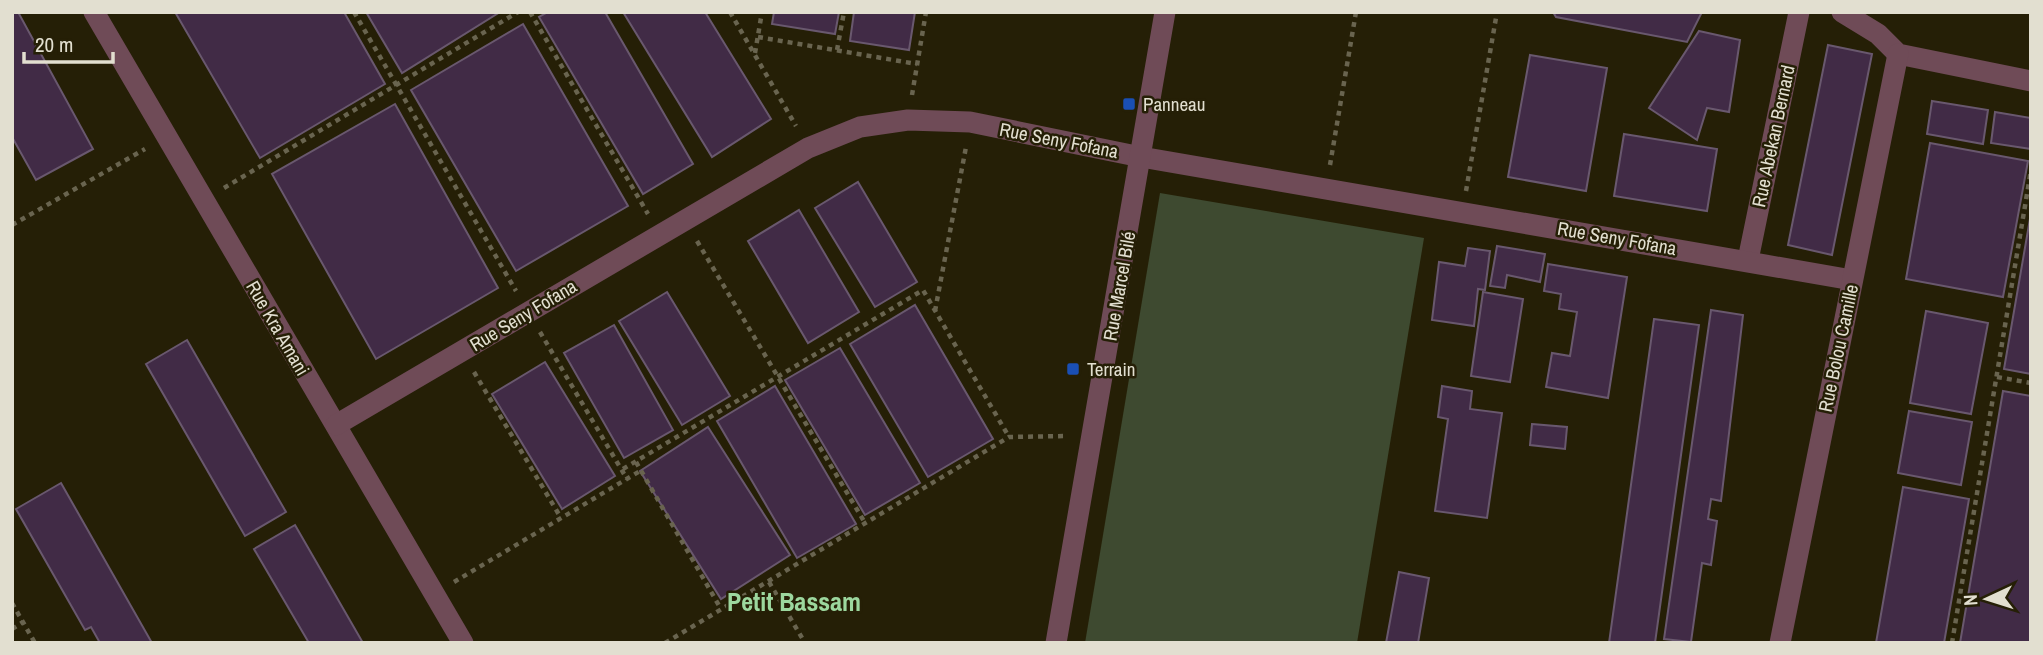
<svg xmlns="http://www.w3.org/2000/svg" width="2043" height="655" viewBox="0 0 2043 655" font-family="'Archivo Narrow',sans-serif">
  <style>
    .green { fill: #3e4a30 }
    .building { fill: #412b46; stroke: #69586e; stroke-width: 2 }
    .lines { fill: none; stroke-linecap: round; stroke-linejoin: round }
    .path { stroke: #69644f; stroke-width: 4.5; stroke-dasharray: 5 5; stroke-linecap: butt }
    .minor { stroke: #6f4b57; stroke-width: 21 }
    .transit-dot { fill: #1a4fb4; stroke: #251f06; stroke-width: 2.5 }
    .labels { text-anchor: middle; stroke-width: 5; stroke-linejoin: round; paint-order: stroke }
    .poi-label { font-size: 19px; fill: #e2dfd0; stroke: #251f06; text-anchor: start }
    .street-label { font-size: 19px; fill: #e2dfd0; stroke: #251f06 }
    .district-label { font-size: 26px; font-weight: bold; fill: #9cd79e; stroke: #251f06 }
  </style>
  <rect width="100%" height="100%" fill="#251f06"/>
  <!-- green -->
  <polygon class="green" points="1160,193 1424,238 1357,643 1085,643"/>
  <!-- building -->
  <g class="building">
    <polygon points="12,12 18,12 93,149 36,180 12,137"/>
    <polygon points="175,12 344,12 385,84 260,158"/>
    <polygon points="366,12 500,12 402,73"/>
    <polygon points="548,12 605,12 693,164 643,194 539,17"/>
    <polygon points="623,12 705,12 771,119 712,157"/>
    <polygon points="774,12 839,12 835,34 772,24"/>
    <polygon points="854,12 915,12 909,50 850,41"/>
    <polygon points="1553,12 1702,12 1687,42 1556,17"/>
    <polygon points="523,24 628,206 516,271 411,90"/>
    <polygon points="1699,31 1740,40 1729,112 1707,108 1697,140 1649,108"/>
    <polygon points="1828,45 1872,54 1832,255 1788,245"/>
    <polygon points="1530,55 1607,68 1586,191 1508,177"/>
    <polygon points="1932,101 1988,110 1983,144 1927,134"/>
    <polygon points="395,104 498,288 376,359 272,174"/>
    <polygon points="1995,112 2031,118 2031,149 1991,143"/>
    <polygon points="1624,134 1717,149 1707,211 1614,196"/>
    <polygon points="1930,143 2028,161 2003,297 1906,279"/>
    <polygon points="858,182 917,282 875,307 815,208"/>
    <polygon points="799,210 859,312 808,343 748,241"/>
    <polygon points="2031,213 2031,374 2004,369"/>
    <polygon points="1497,246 1545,254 1540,282 1507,275 1505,288 1490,286"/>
    <polygon points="1468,248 1490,251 1485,290 1478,289 1474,326 1432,320 1439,262 1465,266"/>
    <polygon points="1548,264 1627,277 1608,398 1546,387 1552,353 1570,356 1577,312 1559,309 1561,294 1544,291"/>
    <polygon points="667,292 730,396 682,425 619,321"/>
    <polygon points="1483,292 1523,299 1510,382 1471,376"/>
    <polygon points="915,305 993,439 928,477 850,344"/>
    <polygon points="1711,310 1743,315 1721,501 1711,499 1708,519 1717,521 1711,565 1702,563 1691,642 1664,639"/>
    <polygon points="1926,311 1988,323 1971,414 1910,403"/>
    <polygon points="1654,319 1699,325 1655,643 1609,643"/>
    <polygon points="614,325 673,430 624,458 564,353"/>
    <polygon points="187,340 286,512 245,536 146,364"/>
    <polygon points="840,348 920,483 865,515 785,380"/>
    <polygon points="545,362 615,476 562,509 492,394"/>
    <polygon points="775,386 856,524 797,558 717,421"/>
    <polygon points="1442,386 1472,391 1470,409 1502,413 1487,518 1435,511 1448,419 1438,417"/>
    <polygon points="2003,391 2031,396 2031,643 1960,643"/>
    <polygon points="1909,411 1972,422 1961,485 1898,473"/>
    <polygon points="1532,424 1567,427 1565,449 1530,445"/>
    <polygon points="708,427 790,555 721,599 640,471"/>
    <polygon points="61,483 152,643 100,643 91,627 85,630 16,509"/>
    <polygon points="1903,487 1969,499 1944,643 1876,643"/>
    <polygon points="295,525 363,643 309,643 254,549"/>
    <polygon points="1399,572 1429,578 1418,643 1386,643"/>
  </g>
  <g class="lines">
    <!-- path -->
    <g class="path">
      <polyline points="354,12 516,291"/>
      <polyline points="530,12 648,214"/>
      <polyline points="730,12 796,126"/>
      <polyline points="758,37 917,64"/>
      <polyline points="837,50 844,12"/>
      <polyline points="755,53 762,12"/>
      <polyline points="912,95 926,12"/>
      <polyline points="1330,165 1356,12"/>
      <polyline points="224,188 518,12"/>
      <polyline points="1466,191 1497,12"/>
      <polyline points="12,225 145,149"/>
      <polyline points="697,241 865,523"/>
      <polyline points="935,311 966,147"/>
      <polyline points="540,332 627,479"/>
      <polyline points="474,372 561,518"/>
      <polyline points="1997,377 2031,383"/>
      <polyline points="636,462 721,609"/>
      <polyline points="623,469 923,290 1009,437"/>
      <polyline points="454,582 640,471"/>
      <polyline points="769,582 805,643"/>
      <polyline points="12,603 35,643"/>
      <polyline points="12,629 23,622"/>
      <polyline points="665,643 1009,437 1068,436"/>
      <polyline points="1952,643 2031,170"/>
    </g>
    <!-- minor -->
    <g class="minor">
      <polyline points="94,12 463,643"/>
      <polyline points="1842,12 1878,34 1898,54 2031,81"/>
      <polyline points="1748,260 1799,12"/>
      <polyline points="336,425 808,148 860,127 908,120 970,122 1141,157 1852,280"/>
      <polyline points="1056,643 1165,12"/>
      <polyline points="1780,643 1898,54"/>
    </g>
  </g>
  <!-- markers -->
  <g class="transit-dot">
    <rect x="1122" y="97" width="14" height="14" rx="3.5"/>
    <rect x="1066" y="362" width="14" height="14" rx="3.5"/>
  </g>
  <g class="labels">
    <!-- poi labels -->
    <g class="poi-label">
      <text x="1143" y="111">Panneau</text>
      <text x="1087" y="376">Terrain</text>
    </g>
    <!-- street labels -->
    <g class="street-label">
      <text transform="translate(1773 136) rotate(-78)" y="7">Rue Abekan Bernard</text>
      <text transform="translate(1059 140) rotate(11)" y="7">Rue Seny Fofana</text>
      <text transform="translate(1617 238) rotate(10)" y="7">Rue Seny Fofana</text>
      <text transform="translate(1119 286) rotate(-80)" y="7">Rue Marcel Bilé</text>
      <text transform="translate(523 315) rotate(-31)" y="7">Rue Seny Fofana</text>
      <text transform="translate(278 328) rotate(60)" y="7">Rue Kra Amani</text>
      <text transform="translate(1838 348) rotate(-78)" y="7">Rue Bolou Camille</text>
    </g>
    <!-- district labels -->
    <g class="district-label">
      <text x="794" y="611">Petit Bassam</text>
    </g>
  </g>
  <!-- border -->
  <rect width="2043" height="655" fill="none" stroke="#e2dfd0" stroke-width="28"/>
  <!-- north arrow -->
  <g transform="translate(1987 599) rotate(266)" stroke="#251f06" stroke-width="5" paint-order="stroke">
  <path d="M0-5L12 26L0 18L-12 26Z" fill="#e2dfd0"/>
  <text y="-10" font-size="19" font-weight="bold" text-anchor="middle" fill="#e2dfd0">N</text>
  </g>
  <!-- scale -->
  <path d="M24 52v10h89v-10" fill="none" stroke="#e2dfd0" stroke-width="3.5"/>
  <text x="35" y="52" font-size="21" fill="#e2dfd0" stroke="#251f06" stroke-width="5" paint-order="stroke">20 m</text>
</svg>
